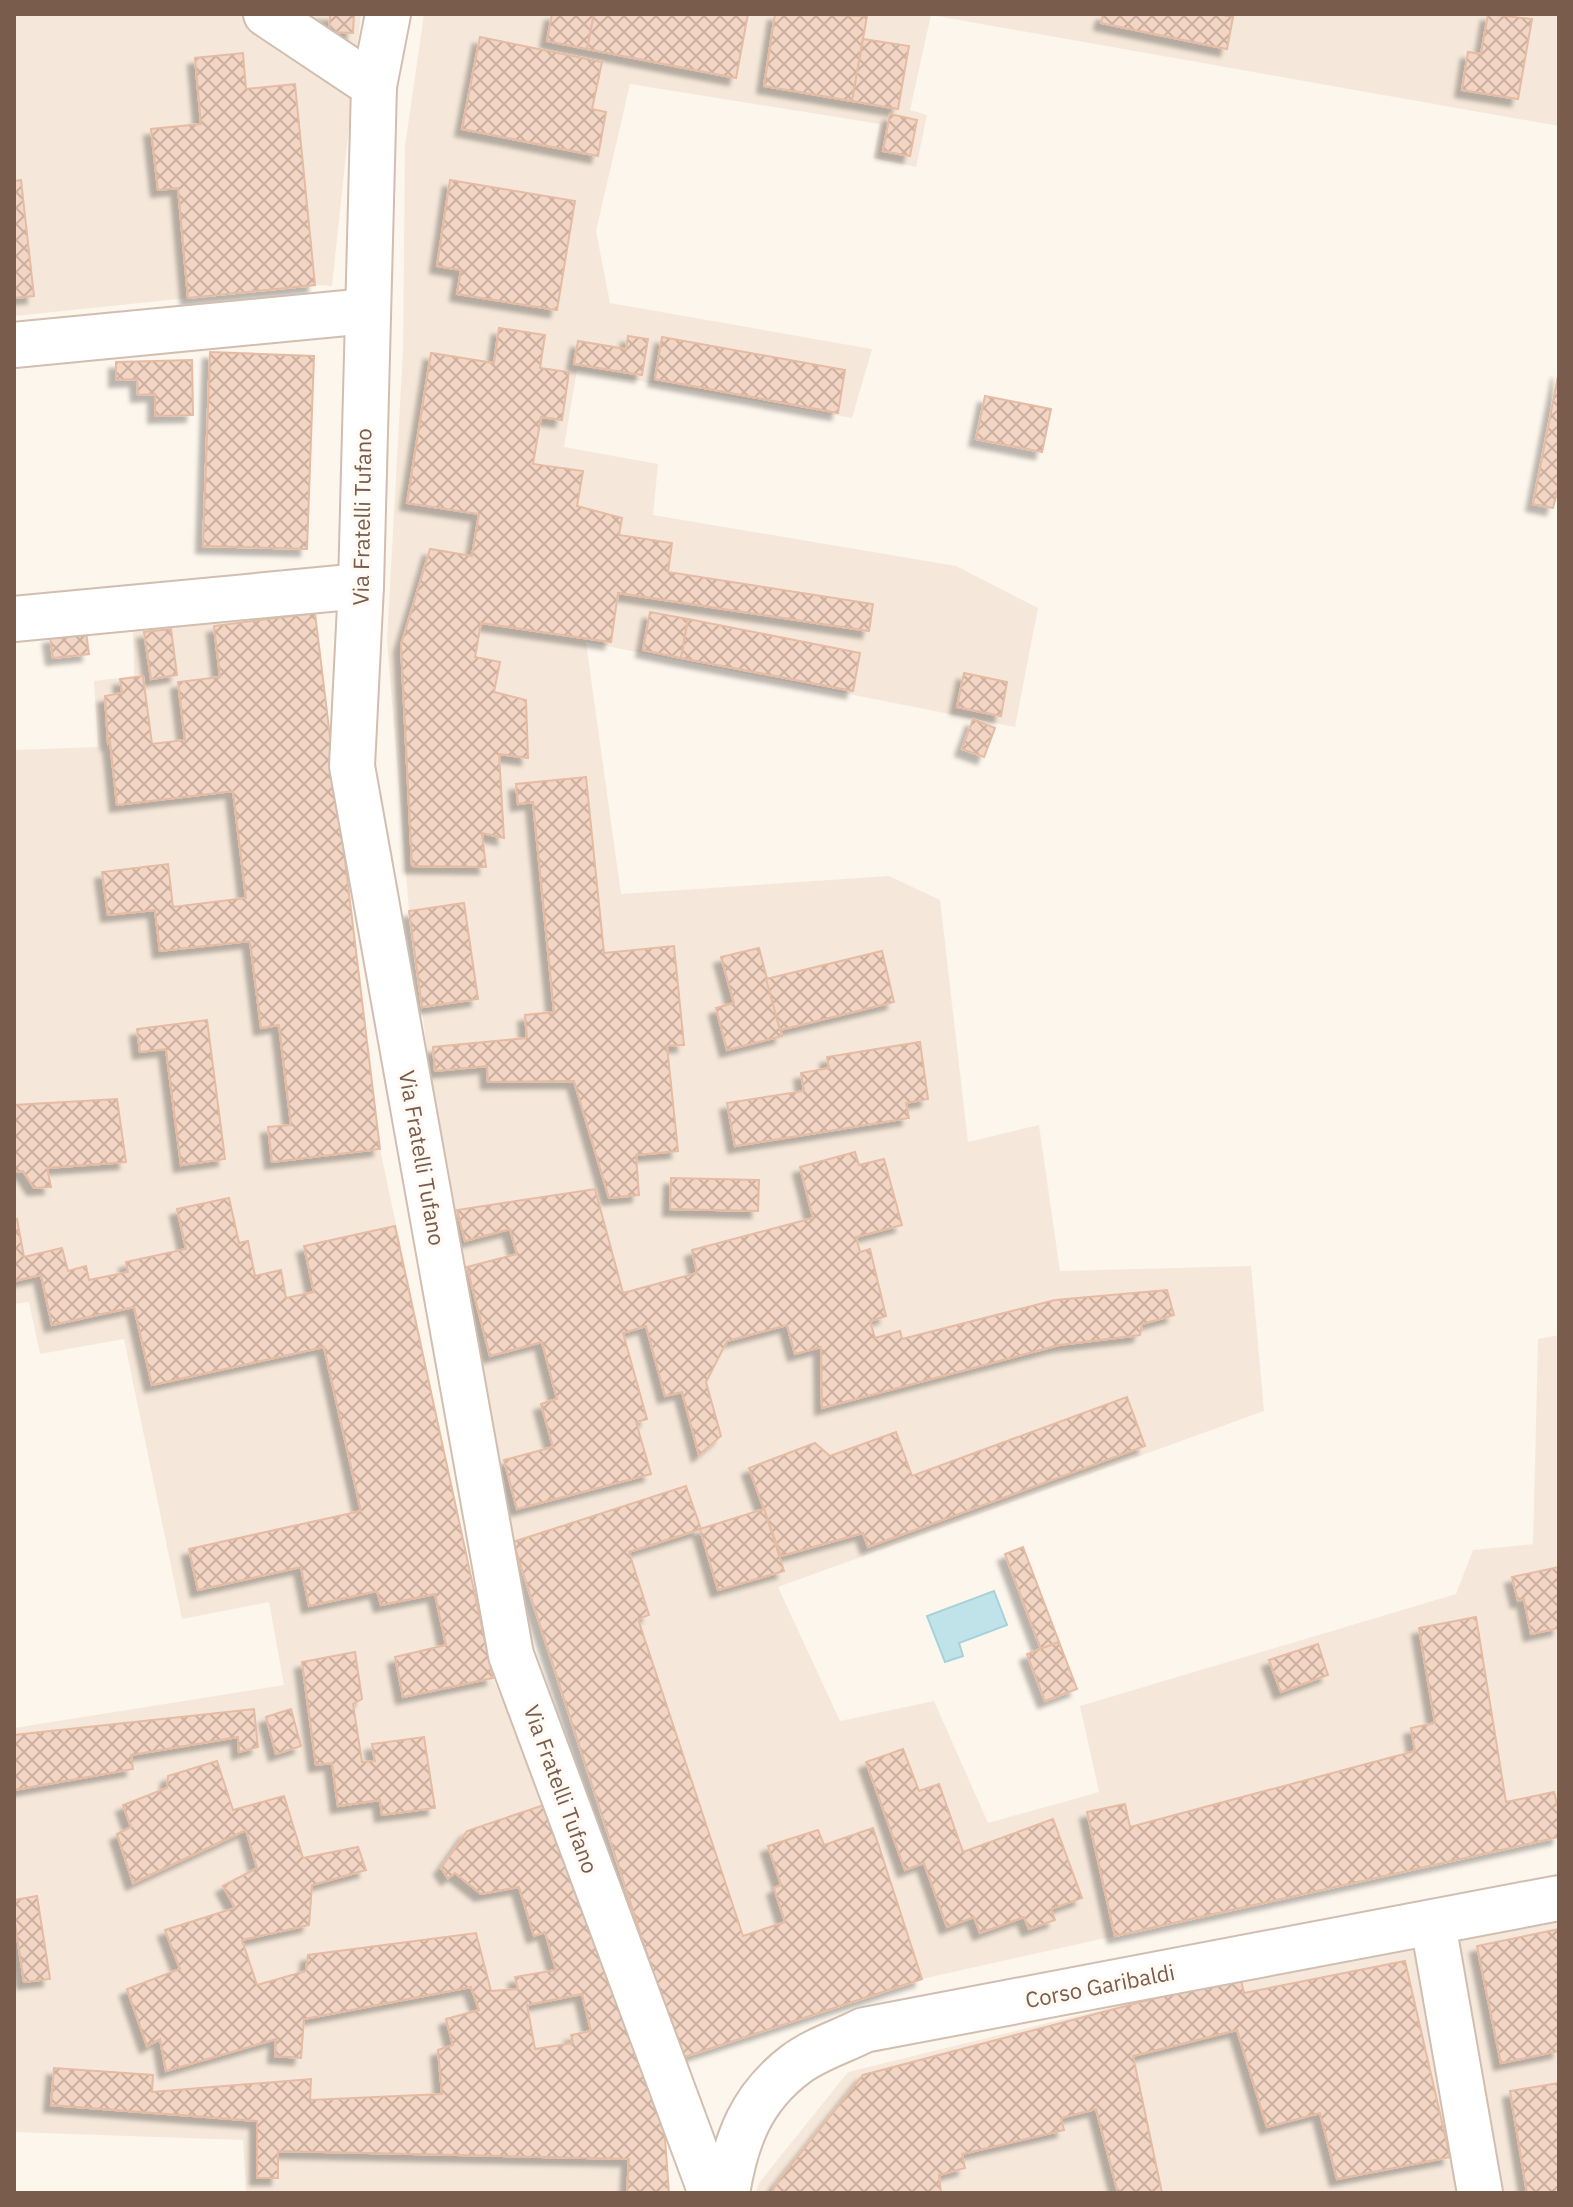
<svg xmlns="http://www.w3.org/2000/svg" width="1573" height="2207" viewBox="0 0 1573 2207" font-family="'IBM Plex Sans',sans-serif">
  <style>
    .residential { fill: #f5e8da }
    .water { fill: #bfe3e8; stroke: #a5d3da; stroke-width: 2 }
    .building { fill: url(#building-cross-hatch); stroke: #e6bba3; stroke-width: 2; fill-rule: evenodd; filter: url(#shadow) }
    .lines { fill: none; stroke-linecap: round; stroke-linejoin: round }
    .street-casing { stroke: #d1beb0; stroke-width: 48 }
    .street { stroke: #fff; stroke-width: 44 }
    .labels { text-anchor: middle; stroke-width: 7; stroke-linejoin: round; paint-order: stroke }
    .street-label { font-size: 22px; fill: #7a5c4d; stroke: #fffaf3 }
  </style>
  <defs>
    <pattern id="building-cross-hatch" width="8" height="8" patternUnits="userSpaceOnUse" patternTransform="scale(2)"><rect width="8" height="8" fill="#f3d5c3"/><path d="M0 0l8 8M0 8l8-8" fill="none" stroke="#cab0a1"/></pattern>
    <filter id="shadow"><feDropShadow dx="-7" dy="7" stdDeviation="2" flood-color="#0004"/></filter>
  </defs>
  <rect width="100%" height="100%" fill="#fdf6ec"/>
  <!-- residential -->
  <g class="residential">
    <polygon points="14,14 361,14 332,286 315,285 14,316"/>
    <polygon points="424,14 1559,14 1559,126 931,15 910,110 927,115 916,167 873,158 880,124 630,84 596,231 610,303 872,349 852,418 577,370 564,447 658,464 653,515 956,566 1038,608 1015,727 586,642 621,894 889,876 940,900 968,1142 1039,1125 1060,1271 1251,1266 1264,1411 778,1587 840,1721 934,1701 988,1823 1099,1792 1080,1706 1456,1594 1473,1550 1533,1544 1538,1339 1559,1335 1559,1837 922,1979 681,2058 513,1542 444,1181 409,911 387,640 403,351 405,146"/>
    <polygon points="315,613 380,1149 493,1678 547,1804 669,2193 246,2193 243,2140 14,2132 14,1728 284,1685 269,1602 182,1619 124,1339 40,1354 29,1302 14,1304 14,750 98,747 94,681 134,676 133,631"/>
    <polygon points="1559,1917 1559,2193 755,2193 759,2183 848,2072 1240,1976"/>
  </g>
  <!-- water -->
  <polygon class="water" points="994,1591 1007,1625 959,1643 963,1656 945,1662 927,1616"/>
  <!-- building -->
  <g class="building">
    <polygon points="316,14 354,14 353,33 329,32 330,15"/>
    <polygon points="552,14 594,14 587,49 547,41"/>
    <polygon points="594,14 748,14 736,78 587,49"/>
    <polygon points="775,14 867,16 852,101 764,86"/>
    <polygon points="1103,14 1218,14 1233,17 1227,49 1101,23"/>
    <polygon points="1488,14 1532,19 1518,99 1462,90 1468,52 1481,54"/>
    <polygon points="480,37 602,62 592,109 606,112 598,156 462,129"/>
    <polygon points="863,39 909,46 898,109 852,101"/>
    <polygon points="243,53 246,89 295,84 315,285 188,298 178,188 158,190 151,129 201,124 195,58"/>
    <polygon points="890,114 917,120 910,156 883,151"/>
    <polygon points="21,180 34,296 14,298 14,181"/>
    <polygon points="450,180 575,201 557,310 457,294 461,270 437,266"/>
    <polygon points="499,328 545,335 540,368 569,372 562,420 541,417 533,464 583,471 577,506 622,518 619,535 672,543 668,572 873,604 869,631 618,593 611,642 481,623 475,657 500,662 494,692 526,700 528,758 499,754 504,838 482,833 486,867 412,866 401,645 430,549 472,556 479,514 407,503 431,353 494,363"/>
    <polygon points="628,336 648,339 642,375 574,364 578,341 626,349"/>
    <polygon points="662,337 845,370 838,413 655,379"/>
    <polygon points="210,352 314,356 307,549 203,546"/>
    <polygon points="192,360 193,415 155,416 155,394 138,395 137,379 116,380 116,362"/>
    <polygon points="1559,371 1559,485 1553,508 1533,504"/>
    <polygon points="985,396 1051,409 1042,452 976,439"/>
    <polygon points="650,612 688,619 681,658 643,650"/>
    <polygon points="315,613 380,1149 272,1162 268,1127 291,1125 279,1025 261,1028 250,941 160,951 155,910 108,915 102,872 168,864 173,907 246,898 233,791 117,805 110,741 108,743 105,696 122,693 120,679 143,676 152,744 185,740 178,682 220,677 214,626"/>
    <polygon points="688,619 860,653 853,691 681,658"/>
    <polygon points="171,629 177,675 151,679 144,632"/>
    <polygon points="86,632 89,654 53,658 50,637"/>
    <polygon points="964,673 1007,682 1001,716 957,707"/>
    <polygon points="973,719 995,728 984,757 962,749"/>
    <polygon points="586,777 604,953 674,946 684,1045 667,1046 678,1151 636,1155 639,1195 609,1198 574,1081 488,1082 487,1066 435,1071 433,1047 527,1038 525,1015 554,1012 533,802 518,804 516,784"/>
    <polygon points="464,903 478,999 422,1007 409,911"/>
    <polygon points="759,948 782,1036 727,1050 716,1008 734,1003 721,957"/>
    <polygon points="882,951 894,1002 780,1030 766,979"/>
    <polygon points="207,1020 225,1159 181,1165 166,1049 140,1052 137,1029"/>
    <polygon points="920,1042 928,1099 906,1103 909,1118 735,1146 727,1103 804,1091 801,1073 829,1068 827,1057"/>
    <polygon points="117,1099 126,1162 47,1168 51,1187 34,1188 23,1171 14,1172 14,1105"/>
    <polygon points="855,1152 859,1165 884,1159 902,1225 856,1237 860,1252 870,1249 886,1316 870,1321 875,1338 900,1331 902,1339 1055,1300 1167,1290 1174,1315 1142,1324 1140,1335 1059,1345 822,1408 821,1347 795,1354 787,1325 727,1341 706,1382 721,1436 699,1455 682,1392 665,1396 646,1326 623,1333 647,1419 636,1422 651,1474 517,1509 504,1460 553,1447 541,1404 557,1399 542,1342 490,1356 467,1267 517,1254 510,1229 465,1241 457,1210 595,1189 623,1293 697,1273 692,1250 813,1218 800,1167"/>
    <polygon points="671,1178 759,1180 758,1211 670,1209"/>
    <polygon points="229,1198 239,1243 248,1241 255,1276 281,1270 286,1298 314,1292 304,1246 395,1226 493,1678 403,1697 395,1657 446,1645 435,1594 381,1605 377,1591 309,1606 301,1567 198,1590 189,1549 361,1511 324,1347 152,1385 134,1307 52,1325 41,1275 14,1281 14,1220 17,1219 24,1257 62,1248 68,1271 86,1266 89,1280 128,1272 126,1262 186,1249 177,1209"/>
    <polygon points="1127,1397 1145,1446 868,1547 863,1533 781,1556 749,1468 815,1443 830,1456 896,1432 912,1476"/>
    <polygon points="686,1486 701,1529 629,1552 649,1615 638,1619 743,1936 785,1922 774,1888 781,1885 768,1846 818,1830 824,1845 873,1828 922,1979 681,2058 513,1542"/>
    <polygon points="764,1509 784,1571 718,1590 700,1529"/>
    <polygon points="1023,1547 1059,1642 1041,1649 1005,1554"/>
    <polygon points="1559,1567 1559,1628 1531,1634 1524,1599 1518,1601 1512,1577"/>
    <polygon points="1476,1617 1506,1802 1554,1792 1559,1812 1559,1837 1115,1936 1087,1812 1125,1804 1130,1827 1415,1751 1411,1728 1435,1723 1419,1628"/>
    <polygon points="1059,1642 1077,1689 1045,1701 1027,1654"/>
    <polygon points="1318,1644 1328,1675 1281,1692 1269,1660"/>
    <polygon points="355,1652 362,1699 353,1704 362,1762 375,1761 372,1744 424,1737 435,1808 382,1815 380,1800 338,1806 332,1763 316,1765 302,1662"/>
    <polygon points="254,1709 258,1747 239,1752 238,1737 131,1755 133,1769 14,1790 14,1735"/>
    <polygon points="291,1709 301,1746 276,1754 266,1717"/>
    <polygon points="903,1749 919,1791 939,1784 963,1852 1053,1819 1082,1898 1051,1909 1055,1920 1029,1929 1024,1917 980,1933 974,1917 947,1927 924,1863 905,1870 866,1762"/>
    <path d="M217 1761 233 1810 284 1796 303 1858 358 1847 366 1870 312 1885 309 1925 242 1940 257 1985 306 1971 308 1955 476 1933 491 1991 518 1989 515 1977 556 1970 545 1932 534 1936 519 1887 481 1894 455 1873 448 1878 441 1868 467 1831 547 1804 662 2098 669 2193H627L629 2159 278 2151V2178H257V2121L51 2105 54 2068 153 2075 152 2092 311 2079 310 2100 442 2094 438 2050 453 2045 446 2019 479 2010 471 1987 304 2019 301 2058 275 2056 276 2039 166 2071 160 2039 147 2046 127 1989 180 1969 165 1930 235 1908 223 1886 257 1868 246 1830 133 1883 117 1834 131 1827 123 1805 167 1788 168 1776ZM582 1994 591 2031 571 2035 573 2043 535 2049 527 2005Z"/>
    <polygon points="37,1896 50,1979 24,1982 14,1917 14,1900"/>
    <polygon points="1559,1929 1559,2051 1501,2063 1477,1946"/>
    <polygon points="1405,1961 1450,2157 1337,2179 1320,2113 1267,2127 1237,2030 1133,2056 1162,2193 1118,2193 1096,2109 1061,2118 1064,2130 962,2154 965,2168 939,2175 941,2193 772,2193 776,2184 863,2075 1240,1976 1244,1993"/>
    <polygon points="1559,2083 1559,2193 1527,2193 1510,2091"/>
  </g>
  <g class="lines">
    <defs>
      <g id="street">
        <polyline points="266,14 374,86"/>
        <polyline points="388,14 374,86 361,586 352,766 511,1655 711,2193"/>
        <polyline points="14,345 367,311"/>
        <polyline points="14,619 361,586"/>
        <polyline points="1433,1924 1480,2193"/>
        <path d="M727 2193C736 2139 751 2098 796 2064 816 2049 843 2041 864 2030L1559 1898"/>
      </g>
    </defs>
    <!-- street casing -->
    <use href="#street" class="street-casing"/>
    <!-- street -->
    <use href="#street" class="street"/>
  </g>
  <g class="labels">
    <!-- street labels -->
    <g class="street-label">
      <text transform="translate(362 517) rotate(-89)" y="8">Via Fratelli Tufano</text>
      <text transform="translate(422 1158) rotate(80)" y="8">Via Fratelli Tufano</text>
      <text transform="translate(561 1789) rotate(70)" y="8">Via Fratelli Tufano</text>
      <text transform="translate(1100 1986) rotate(-11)" y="8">Corso Garibaldi</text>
    </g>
  </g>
  <!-- border -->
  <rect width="1573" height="2207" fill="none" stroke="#7a5c4d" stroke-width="32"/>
</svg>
